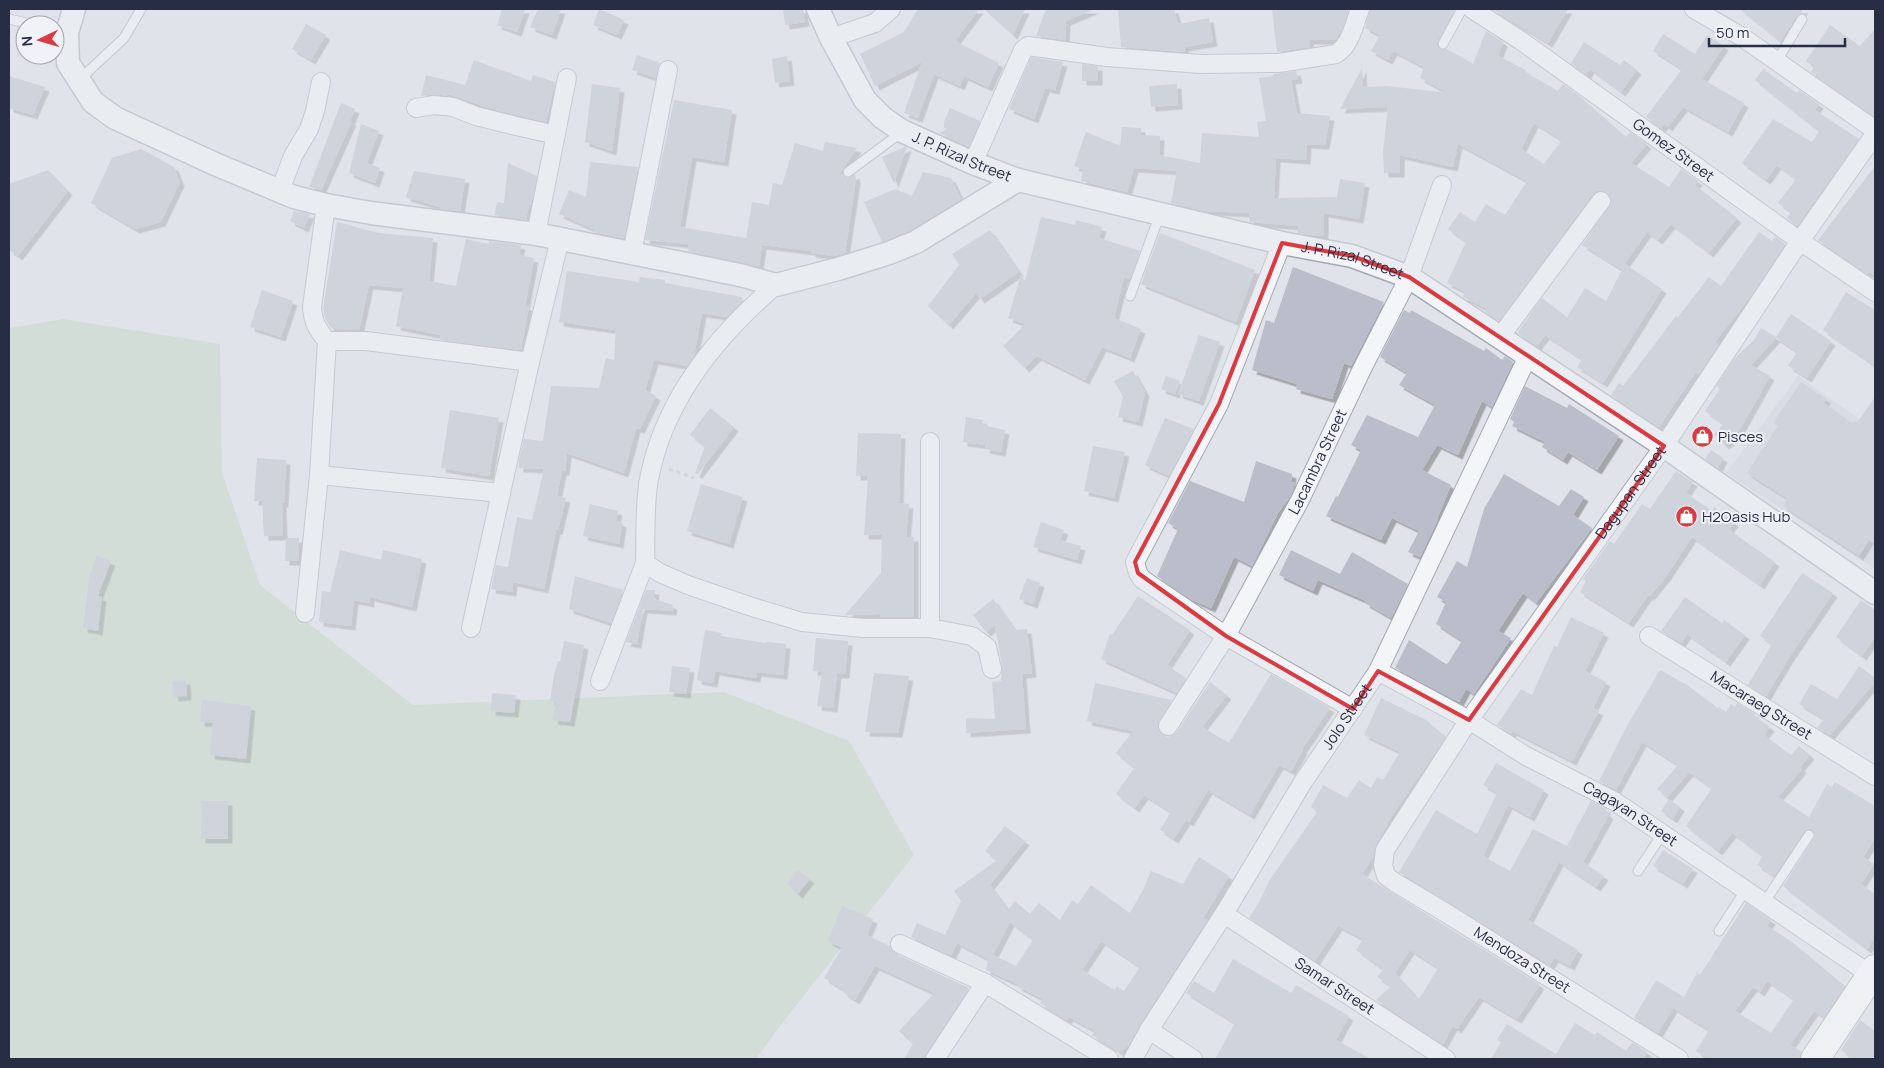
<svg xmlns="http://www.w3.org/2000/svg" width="1884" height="1068" viewBox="0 0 1884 1068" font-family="Manrope,sans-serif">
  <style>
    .built { fill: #ced2dd }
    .green { fill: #c3d5c1 }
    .building { fill: #babecb; fill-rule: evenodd; filter: url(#shadow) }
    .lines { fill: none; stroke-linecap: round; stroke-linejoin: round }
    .service-casing { stroke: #a5a9b5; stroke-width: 11 }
    .minor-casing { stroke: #a5a9b5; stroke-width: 20 }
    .tertiary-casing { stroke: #a5a9b5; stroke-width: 25 }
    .primary-casing { stroke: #9ea6b7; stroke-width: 30 }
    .path { stroke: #bec1c9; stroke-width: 3; stroke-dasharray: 4 4; stroke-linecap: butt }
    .service { stroke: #f3f5f8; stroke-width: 9 }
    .minor { stroke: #f3f5f8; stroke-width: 18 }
    .tertiary { stroke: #f3f5f8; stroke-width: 22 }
    .primary { stroke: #fff; stroke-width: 28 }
    .marked { fill: none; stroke: #da3a41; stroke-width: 4; stroke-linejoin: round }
    .labels { text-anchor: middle; stroke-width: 4; stroke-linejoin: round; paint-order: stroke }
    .street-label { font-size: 15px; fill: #272e44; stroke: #f0f2f8 }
    .poi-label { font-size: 15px; fill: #272e44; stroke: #f0f2f8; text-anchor: start }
  </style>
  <defs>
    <filter id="shadow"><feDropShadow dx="4.5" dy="4.5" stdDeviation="0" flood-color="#0004"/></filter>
  </defs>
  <rect width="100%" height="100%" fill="#e0e3ea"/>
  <!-- built -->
  <polygon class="built" points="1798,376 1875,430 1875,569 1726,473"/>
  <!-- green -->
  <polygon class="green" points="63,319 220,344 222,473 260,585 413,705 724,692 849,741 914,855 777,1030 756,1059 9,1059 9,328"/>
  <!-- building -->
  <g class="building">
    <polygon points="502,9 525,9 517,32 497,25"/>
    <polygon points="538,9 561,9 552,35 530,27"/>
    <polygon points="599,9 624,20 617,35 593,25"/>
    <polygon points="783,9 803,9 805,22 785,25"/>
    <polygon points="918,9 979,9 955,41 999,63 988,87 964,76 960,86 934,74 918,118 904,113 922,62 875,86 860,54 904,32"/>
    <polygon points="984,9 1025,9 1013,35"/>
    <polygon points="1046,9 1095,9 1066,21 1065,40 1036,36"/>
    <polygon points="1118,9 1174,9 1178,23 1179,24 1209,18 1213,42 1184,47 1185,52 1121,47"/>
    <polygon points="1272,9 1349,9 1342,30 1336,40 1309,40 1310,47 1277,52"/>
    <path d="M1370 9H1455L1438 41 1437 45 1440 49H1447L1473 64 1486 31 1503 42 1498 56 1526 70 1525 72 1558 91 1563 84 1578 95 1626 137 1630 132 1647 144 1631 163 1669 187 1681 169 1698 181 1695 185 1737 218 1709 253 1671 224 1658 240 1647 232 1621 269 1582 245 1611 203V197L1608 193 1603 191H1597L1592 195 1499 321 1485 312 1487 309 1463 297 1465 291 1447 283 1466 242 1448 229 1460 212 1475 222 1486 204 1505 215 1527 181 1458 144 1453 167 1400 155V173H1384L1383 152 1388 107 1340 109 1362 68 1363 87 1387 86 1448 93 1420 78 1424 67 1393 51 1388 60 1371 51 1380 35 1365 28ZM1534 123 1562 140 1544 164 1521 149Z"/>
    <polygon points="1492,9 1568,9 1548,43"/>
    <polygon points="1740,9 1804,9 1797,16 1780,41"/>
    <polygon points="306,24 326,35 311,60 292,49"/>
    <polygon points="1830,25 1860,46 1875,29 1875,117 1811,72 1814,67 1806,61"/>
    <polygon points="1663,34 1695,54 1707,35 1724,46 1702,79 1744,103 1728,132 1683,107 1668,127 1664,124 1661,128 1646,117 1682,69 1653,51"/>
    <polygon points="1584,42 1620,65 1624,60 1637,70 1621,92 1590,69 1586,75 1571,63"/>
    <polygon points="637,55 660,63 656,78 632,70"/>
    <polygon points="787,56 790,81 775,83 772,59"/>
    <polygon points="1031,57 1063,62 1055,90 1045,88 1034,119 1009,109"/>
    <polygon points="474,60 531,81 533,75 555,82 546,122 489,108 448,94 448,96 435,94 421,96 426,75 465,85"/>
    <polygon points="1082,64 1098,66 1098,81 1082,81"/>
    <polygon points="1763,69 1797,93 1799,90 1819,104 1815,110 1859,139 1797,226 1787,218 1791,212 1778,203 1796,179 1777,165 1766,180 1742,163 1773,119 1812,142 1819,131 1755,80"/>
    <polygon points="1296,71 1298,79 1291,80 1297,113 1330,116 1325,145 1307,144 1306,160 1276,158 1274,198 1337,197 1340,179 1365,183 1359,219 1324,213 1324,236 1318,236 1298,233 1298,226 1249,222 1249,213 1205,211 1171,203 1177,171 1134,168 1127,192 1081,181 1083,170 1074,166 1086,132 1120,146 1122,127 1141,128 1141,135 1160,136 1159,155 1200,163 1202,133 1259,137 1257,122 1266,121 1259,78 1273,76 1273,74"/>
    <polygon points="9,76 45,87 33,115 9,108"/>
    <polygon points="592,84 620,88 612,151 585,142"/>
    <polygon points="1177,84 1178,105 1151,107 1149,86"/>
    <polygon points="674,100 732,110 724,162 692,157 680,227 746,238 752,202 769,205 773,183 782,185 795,143 823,151 825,142 857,148 839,175 842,174 848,178 855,174 856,179 845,253 834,256 811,253 811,251 762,245 759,267 688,251 689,244 645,240"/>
    <polygon points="341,103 355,109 350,121 352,121 321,190 309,187"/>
    <polygon points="950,108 980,121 969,147 939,133 947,129 944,128 944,122"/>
    <polygon points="361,124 379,131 367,163 380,168 375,183 349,173"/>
    <polygon points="905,147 907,147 894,183 882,157"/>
    <polygon points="141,149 174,167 180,182 161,222 135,229 91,203 112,158"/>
    <polygon points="590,162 638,167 624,238 593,232 593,229 559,214 569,190 586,197"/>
    <polygon points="508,163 537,176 531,205 529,205 526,220 494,215 497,202 504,203"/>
    <polygon points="1875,166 1875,276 1869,272 1868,274 1818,240"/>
    <polygon points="48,170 68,191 18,256 9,250 9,184"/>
    <polygon points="414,171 465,179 460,211 440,209 440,207 406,197"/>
    <polygon points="923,172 951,178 961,199 910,230 882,242 864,202 895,189 912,196"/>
    <polygon points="294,211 310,214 304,228 290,221"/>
    <polygon points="1041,217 1075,225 1076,220 1102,227 1099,238 1140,251 1130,279 1124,277 1114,318 1141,329 1130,358 1102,347 1085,380 1037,356 1025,368 1003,346 1025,324 1008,318 1021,275 1025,281"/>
    <polygon points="337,222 379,233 433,238 429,281 456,286 466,239 489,244 489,241 521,245 519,255 534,258 525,306 529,306 521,350 440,340 440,335 396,326 403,288 369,285 359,330 340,330 330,327 325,318 323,308"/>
    <polygon points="990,230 1019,272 980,299 976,293 949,325 928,306 959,265 952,254"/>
    <polygon points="1759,232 1772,241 1775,236 1785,244 1751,296 1715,342 1718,345 1699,374 1696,372 1659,427 1611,395 1619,383 1623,386 1676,316 1678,317 1709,277 1721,286"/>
    <polygon points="1160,233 1255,270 1236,322 1141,284"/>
    <polygon points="1625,264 1662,289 1603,383 1577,367 1582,359 1545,335 1537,346 1517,333 1542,298 1567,317 1585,288 1606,301"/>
    <polygon points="1293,267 1384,302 1351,366 1344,363 1332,399 1296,389 1297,384 1252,370 1266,320 1274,323"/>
    <polygon points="567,271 639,282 640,277 665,280 665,283 742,297 741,303 727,317 702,313 694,356 687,366 654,360 645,390 656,396 640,429 636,428 624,473 567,453 565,471 562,471 557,496 566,498 558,530 556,530 544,589 513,582 512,592 491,589 496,565 508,567 517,517 532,520 544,469 519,468 519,459 524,439 543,441 551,386 599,388 606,358 614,360 616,330 559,322"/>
    <polygon points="262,290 293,301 281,337 250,327"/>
    <polygon points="1846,292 1875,310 1875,366 1823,330"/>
    <polygon points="1404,310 1410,313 1411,310 1484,351 1486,348 1502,360 1505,356 1513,362 1492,407 1482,401 1458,455 1437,445 1422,470 1451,485 1437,519 1438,519 1420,557 1408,552 1419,531 1392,518 1381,540 1326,516 1336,496 1338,497 1361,450 1351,445 1367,415 1418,437 1435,405 1399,385 1407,373 1380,357"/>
    <polygon points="1791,314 1831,341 1807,378 1788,366 1797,352 1776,338 1751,365 1770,376 1739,431 1725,445 1714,434 1724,424 1705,411 1720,389 1716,386 1735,358 1754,340 1761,328 1776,337"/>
    <polygon points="1199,335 1220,342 1199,401 1178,394"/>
    <polygon points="1133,371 1145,392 1138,422 1118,417 1123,397 1114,381"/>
    <polygon points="1166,376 1180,381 1175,394 1161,389"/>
    <polygon points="1801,382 1826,399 1824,403 1852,423 1854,421 1857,423 1875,397 1875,544 1869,540 1859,556 1783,506 1788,499 1747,473 1778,426 1773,423"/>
    <polygon points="1525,386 1567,408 1569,404 1619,436 1597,470 1568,452 1563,460 1542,447 1545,442 1512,426 1514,422 1510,419"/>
    <polygon points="710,408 734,427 698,474 695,473 705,446 690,435"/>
    <polygon points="450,410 499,418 489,476 441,468"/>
    <polygon points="966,417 983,420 982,425 1005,430 1001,452 985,449 986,445 963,442"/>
    <polygon points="1165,418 1194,429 1169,476 1145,465"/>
    <polygon points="858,433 901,434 899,503 909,504 906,537 914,537 914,617 880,617 880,614 845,615 881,573 882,535 864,535 868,476 856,476"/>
    <polygon points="1093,446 1125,452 1114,498 1084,491"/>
    <polygon points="1711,450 1723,458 1718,468 1705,459"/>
    <polygon points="257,458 286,460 284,503 282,503 283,536 264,536 262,501 254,501"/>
    <polygon points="1256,461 1292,474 1291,482 1295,483 1291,495 1278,513 1252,566 1234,557 1211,608 1190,599 1157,576 1178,529 1168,523 1190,481 1244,502"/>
    <polygon points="1676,471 1693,482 1686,493 1712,511 1714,507 1734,522 1729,530 1775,562 1760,585 1692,537 1667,575 1650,596 1648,595 1629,623 1580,592 1586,581 1583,579 1610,541 1614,544 1642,504 1650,509"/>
    <polygon points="1504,474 1559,506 1571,489 1584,497 1573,515 1592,528 1536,603 1523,593 1498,631 1511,638 1474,694 1466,689 1459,702 1395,668 1409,640 1446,664 1448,663 1462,641 1436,624 1446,602 1437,597 1457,561 1467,567 1484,509"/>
    <polygon points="701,484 743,497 729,544 687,531"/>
    <polygon points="590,504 618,511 616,520 622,523 619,544 583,536"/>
    <polygon points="1041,522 1064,530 1060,540 1081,546 1077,560 1033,547"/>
    <polygon points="286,538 299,538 299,561 285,561"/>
    <polygon points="340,550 381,560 383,550 422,559 412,607 370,597 370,603 354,600 351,626 319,622 322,591 330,592"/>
    <polygon points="1291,550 1340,574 1352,552 1408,584 1391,618 1365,603 1366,601 1318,580 1313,591 1279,575"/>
    <polygon points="97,556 111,561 98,596 102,597 98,631 83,628 90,574"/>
    <polygon points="1802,573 1833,593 1790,656 1766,696 1748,685 1772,644 1760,636"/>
    <polygon points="575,576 623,590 611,623 569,609"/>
    <polygon points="1027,578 1040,583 1033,604 1019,599"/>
    <polygon points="646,590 655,590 654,599 673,605 672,611 643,609 637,644 626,642"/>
    <polygon points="1138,596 1190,630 1167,665 1186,678 1177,693 1101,659 1110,634 1112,635"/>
    <polygon points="1685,597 1722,623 1724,620 1745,635 1726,662 1687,634 1681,643 1661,631"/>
    <polygon points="993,599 1015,630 1027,629 1032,673 1022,674 1026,729 966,733 966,718 995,719 992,682 1001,681 1002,667 995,625 986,632 973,615"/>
    <polygon points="1861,600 1875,610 1875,637 1862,656 1836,637"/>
    <polygon points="1571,617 1604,633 1585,671 1606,682 1593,708 1599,711 1572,761 1512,731 1511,734 1497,725 1521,689 1532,695 1554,646 1557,647"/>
    <polygon points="705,630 722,633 721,636 766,643 767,642 786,644 783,675 757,672 756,678 715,671 713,683 697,680"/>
    <polygon points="816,638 848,641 845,674 837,674 833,708 817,706 822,672 813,671"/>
    <polygon points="564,641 584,645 570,722 553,720 556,702 550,701 554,675 558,661 560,661"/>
    <polygon points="672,666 690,668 686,694 669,692"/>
    <polygon points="1859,666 1875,678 1875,682 1830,735 1817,728 1824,719 1799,704 1811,684 1837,699"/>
    <polygon points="1660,670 1687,685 1718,708 1719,707 1726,712 1731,704 1735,707 1737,703 1755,714 1754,716 1770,727 1764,735 1791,755 1799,746 1810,755 1800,767 1802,769 1778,797 1809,817 1827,784 1832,787 1835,782 1875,806 1875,838 1863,857 1874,864 1861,884 1875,894 1875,937 1867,949 1783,886 1814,838 1815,833 1812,830 1807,829 1804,832 1774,876 1757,865 1763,856 1732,833 1718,851 1686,826 1712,788 1689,772 1667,798 1657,789 1678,765 1642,742 1616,790 1599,781 1624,731"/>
    <polygon points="874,673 909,676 898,733 865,732"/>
    <polygon points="1271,674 1330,708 1302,749 1303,750 1291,771 1279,765 1250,815 1208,790 1189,822 1186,820 1174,839 1160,830 1171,812 1144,795 1135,808 1116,794 1134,768 1116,753 1133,731 1087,721 1095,683 1172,700 1157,725 1159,731 1163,735 1168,737 1177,732 1210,682 1227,695 1202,727 1229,743"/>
    <polygon points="186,680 187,696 174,697 172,681"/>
    <polygon points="492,693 516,695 514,713 491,711"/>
    <path d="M1381 698 1426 720 1446 737 1387 823 1388 824 1376 844 1373 857 1362 874 1539 984 1538 988 1517 1019 1479 997 1457 1029 1453 1026 1443 1044 1376 1000 1391 986 1377 977 1383 969 1356 950 1363 939 1338 926 1315 961 1249 918 1259 902 1269 881 1317 812 1311 807 1323 785 1347 798 1359 780 1371 788 1377 777 1383 780 1400 752 1364 735ZM1410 950 1438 968 1419 999 1395 973Z"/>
    <polygon points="202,700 251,706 246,759 210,755 213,723 200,722"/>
    <polygon points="1496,763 1544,790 1530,817 1508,805 1483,856 1510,871 1533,829 1567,846 1591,801 1606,809 1605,812 1609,815 1583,862 1604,876 1596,887 1559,862 1528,920 1578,950 1570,966 1554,958 1550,965 1399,872 1436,810 1477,834 1497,793 1483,785"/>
    <polygon points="1669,799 1680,807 1673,819 1661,811"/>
    <polygon points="202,801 228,801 228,839 201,839"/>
    <path d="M1005 826 1025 841 990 885 1008 910 1015 901 1030 914 1039 903 1060 920 1072 900 1078 904 1091 885 1130 913 1143 890 1151 871 1183 884 1199 857 1229 876 1203 918 1207 920 1140 1024 1129 1045 1120 1052 1092 1035 1095 1031 1069 1017 1067 1020 1040 1003 1043 999 1017 986 1018 984 986 970 988 959 957 943 951 956 911 937 917 923 945 935 961 901 954 891 997 860 985 851ZM1010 922 1033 940 1016 966 993 955ZM1101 941 1140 967 1124 991 1117 986 1114 990 1082 970Z"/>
    <polygon points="1663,850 1693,869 1683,884 1653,866"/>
    <polygon points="798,870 810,879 798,894 787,884"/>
    <path d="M1746 903 1771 920 1767 926 1792 942 1845 986 1824 1017 1814 1011 1790 1045 1802 1052 1800 1059H1709L1696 1051 1709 1030 1673 1008 1658 1033 1634 1018 1656 980 1684 997 1697 973 1700 975ZM1767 981 1794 999 1771 1033 1735 1011 1753 987 1760 992Z"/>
    <polygon points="842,906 873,919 867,935 890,946 896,954 969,988 926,1053 925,1059 904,1059 913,1044 899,1031 934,993 875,966 855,1000 843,992 844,990 824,978 842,948 828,941"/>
    <polygon points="1233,959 1291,993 1296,985 1349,1016 1336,1040 1371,1059 1215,1059 1235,1023 1186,993 1194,981 1214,993"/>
    <polygon points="1860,1020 1875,1031 1875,1059 1853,1059 1841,1050"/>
    <polygon points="1575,1023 1595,1035 1597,1032 1626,1051 1632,1042 1647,1052 1643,1059 1491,1059 1501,1042 1497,1039 1507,1024 1556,1054"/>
  </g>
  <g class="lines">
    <defs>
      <g id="service">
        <polyline points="9,19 35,25"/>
        <polyline points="1443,44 1462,9"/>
        <polyline points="1777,61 1802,19"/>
        <polyline points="78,81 124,38 141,9"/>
        <polyline points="848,172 902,132"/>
        <polyline points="1130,296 1160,214"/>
        <polyline points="1638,871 1663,833"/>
        <polyline points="1764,903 1809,835"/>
        <polyline points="1719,931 1745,891"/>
      </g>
      <g id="minor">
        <path id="s1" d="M1472 9 1520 40 1800 241 1875 292"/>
        <polyline points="1694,9 1742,37 1875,130"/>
        <polyline points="831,38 875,23 891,9"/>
        <polyline points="416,108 434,105 453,107 476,116 516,126 556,135"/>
        <path d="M973 163 1023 50 1028 46 1107 57 1201 64 1279 63 1336 54C1351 45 1354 24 1360 9"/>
        <polyline points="280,191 293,156 309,129 315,111 321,82"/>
        <polyline points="536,234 567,78"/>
        <polyline points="1282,243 1219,404 1135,562 1138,573 1142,579 1226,636 1353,709"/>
        <polyline points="632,253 668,70"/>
        <path d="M776 285C716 336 664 401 649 479 644 506 646 536 645 563L660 573 688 585 749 606 802 622 863 628H930L972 636 987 647 992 669"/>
        <polyline points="1500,337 1601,201"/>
        <polyline points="327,341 366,341 530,362"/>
        <polyline points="930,442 930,628"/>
        <polyline points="319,475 501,493"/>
        <path d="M305 613 319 475 327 341C317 329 313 322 312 307L326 205"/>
        <polyline points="471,628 530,362 560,239"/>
        <path id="s2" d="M1649 636 1875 776"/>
        <path id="s3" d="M1378 671 1469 720 1526 756 1614 801 1871 975"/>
        <polyline points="600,681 645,563"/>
        <path id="s4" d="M1168 726 1226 636 1300 500 1362 369 1409 277 1442 185"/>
        <path id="s5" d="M1224 914 1446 1059"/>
        <polyline points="900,944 985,983 1109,1059"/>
        <polyline points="1149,1030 1193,1059"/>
        <polyline points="935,1059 985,983"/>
        <path id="s6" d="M1133 1059 1149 1030 1224 914 1303 782 1378 671 1528 356"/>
        <path id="s7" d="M1679 1059 1446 913 1396 883 1386 876 1383 865 1385 850 1469 720 1664 446 1800 241 1875 134"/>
      </g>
      <g id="tertiary">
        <polyline points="74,9 67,33 68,63 93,102 115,118 215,164 294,197 326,205 371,213 536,234 686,264 744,276 776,285 838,269 889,253 916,242 1018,180"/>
        <path id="s8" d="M818 9 831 38 865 100 883 118 902 131 973 163 1018 180 1282 243 1352 256 1409 277 1664 446 1875 593"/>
      </g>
      <polyline id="primary" points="1815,1059 1875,969"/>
    </defs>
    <!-- service casing -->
    <use href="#service" class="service-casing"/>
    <!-- minor casing -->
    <use href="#minor" class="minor-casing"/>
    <!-- tertiary casing -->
    <use href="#tertiary" class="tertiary-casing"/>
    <!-- primary casing -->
    <use href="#primary" class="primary-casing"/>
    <!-- path -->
    <polyline class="path" points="669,469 694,478"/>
    <!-- service -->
    <use href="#service" class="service"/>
    <!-- minor -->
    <use href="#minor" class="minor"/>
    <!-- tertiary -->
    <use href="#tertiary" class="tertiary"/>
    <!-- primary -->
    <use href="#primary" class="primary"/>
  </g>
  <!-- marked area -->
  <path d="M0 0H1884V1068H0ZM1282 243 1352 256 1409 277 1664 446 1469 720 1378 671 1353 709 1226 636 1138 573 1135 562 1219 404Z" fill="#e0e3ea" fill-opacity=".55" fill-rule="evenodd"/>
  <path class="marked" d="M1282 243 1352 256 1409 277 1664 446 1469 720 1378 671 1353 709 1226 636 1138 573 1135 562 1219 404Z"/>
  <!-- icons -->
  <defs>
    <symbol id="shop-disc" viewBox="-11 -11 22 22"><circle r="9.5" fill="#da3a41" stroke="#f0f2f8"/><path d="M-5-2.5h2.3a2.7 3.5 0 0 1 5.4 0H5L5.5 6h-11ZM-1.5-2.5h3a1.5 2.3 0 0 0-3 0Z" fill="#fff"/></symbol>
  </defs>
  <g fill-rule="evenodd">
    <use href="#shop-disc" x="1690" y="424" width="25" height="25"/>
    <use href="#shop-disc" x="1674" y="504" width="25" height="25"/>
  </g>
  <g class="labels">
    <!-- street labels -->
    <g class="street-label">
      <text dy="5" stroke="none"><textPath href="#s1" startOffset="246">Gomez Street</textPath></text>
      <text dy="5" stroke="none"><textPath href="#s8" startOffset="216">J. P. Rizal Street</textPath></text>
      <text dy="5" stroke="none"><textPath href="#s8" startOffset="621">J. P. Rizal Street</textPath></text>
      <text dy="5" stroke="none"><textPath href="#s4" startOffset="304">Lacambra Street</textPath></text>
      <text dy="5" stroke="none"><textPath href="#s7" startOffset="806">Dagupan Street</textPath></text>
      <text dy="5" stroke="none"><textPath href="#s2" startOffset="132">Macaraeg Street</textPath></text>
      <text dy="5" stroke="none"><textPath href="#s6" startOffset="404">Jolo Street</textPath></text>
      <text dy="5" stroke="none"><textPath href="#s3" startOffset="290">Cagayan Street</textPath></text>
      <text transform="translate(1522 960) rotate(32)" y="5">Mendoza Street</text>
      <text dy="5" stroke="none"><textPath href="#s5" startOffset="132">Samar Street</textPath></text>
    </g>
    <!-- poi labels -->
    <g class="poi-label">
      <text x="1718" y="442">Pisces</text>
      <text x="1702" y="522">H2Oasis Hub</text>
    </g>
  </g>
  <!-- border -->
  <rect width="1884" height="1068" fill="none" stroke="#272e44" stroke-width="20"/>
  <!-- north arrow -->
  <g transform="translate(40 40) rotate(265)"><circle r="24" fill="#f0f2f8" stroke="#a0a4b0"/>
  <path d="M0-4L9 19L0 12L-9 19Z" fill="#da3a41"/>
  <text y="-8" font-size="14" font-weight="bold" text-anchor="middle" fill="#272e44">N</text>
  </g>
  <!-- scale -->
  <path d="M1709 38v8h136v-8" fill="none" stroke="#272e44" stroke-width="2.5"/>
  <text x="1716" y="38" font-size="15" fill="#272e44" stroke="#f0f2f8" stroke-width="4" paint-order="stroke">50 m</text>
</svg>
